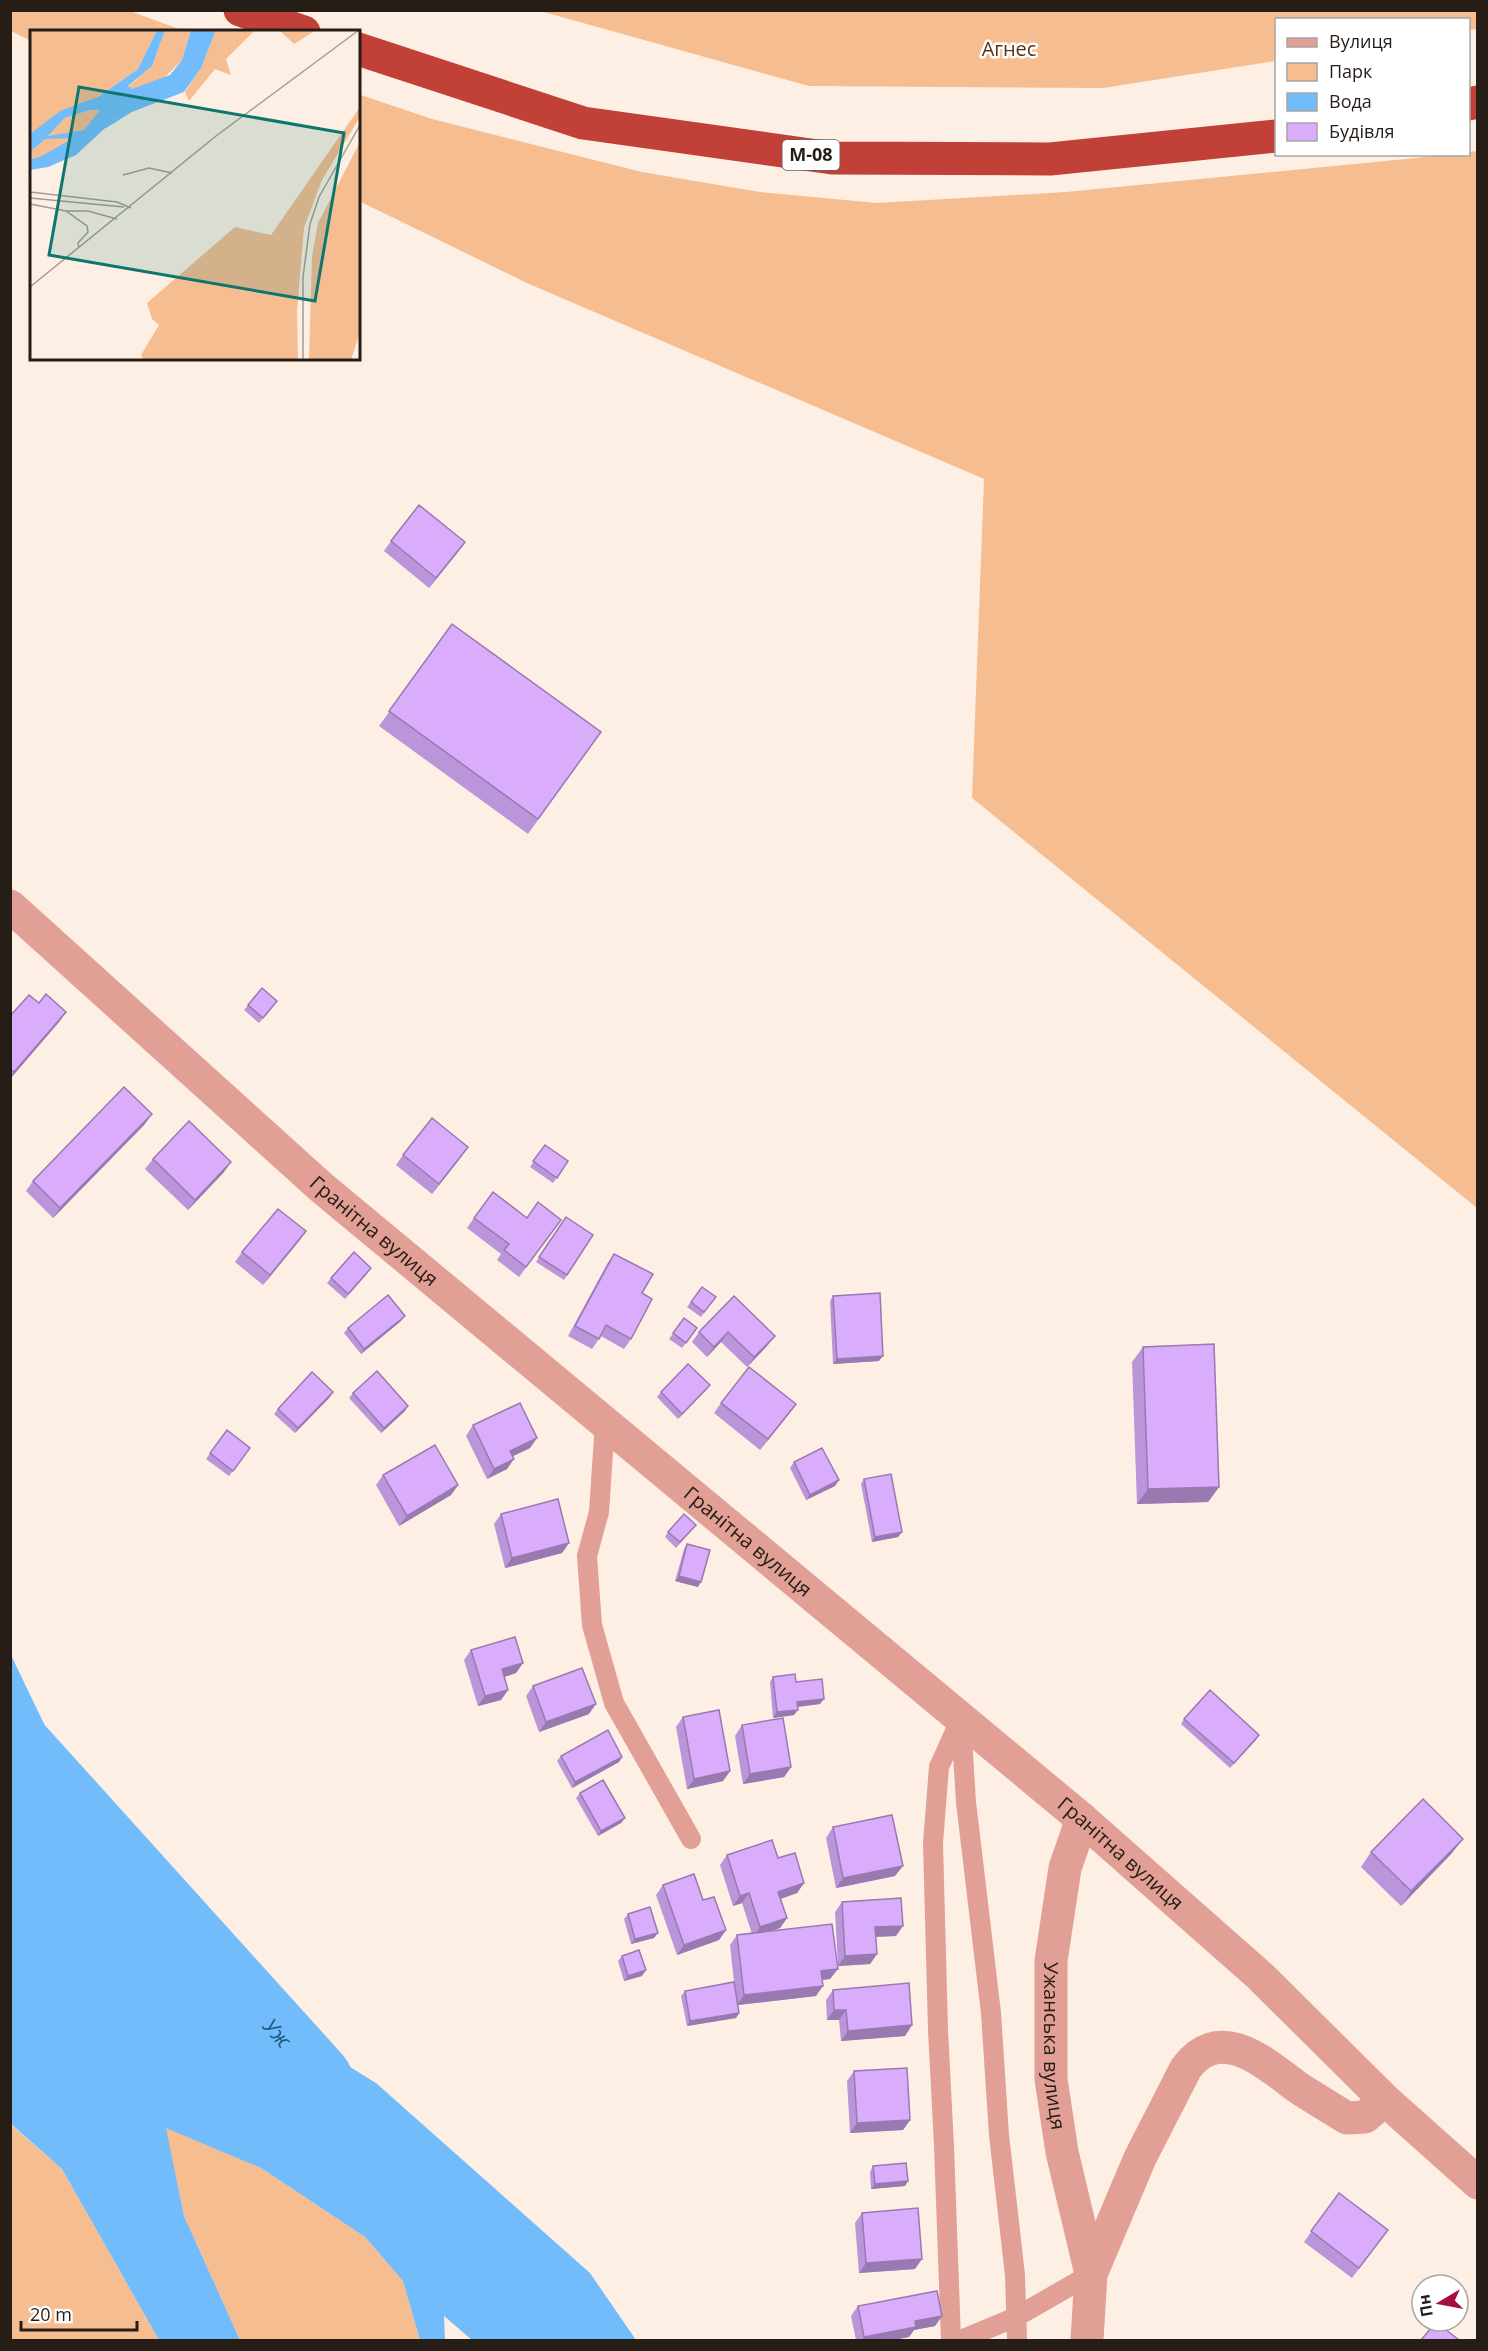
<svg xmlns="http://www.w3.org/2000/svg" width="1488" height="2351" viewBox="0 0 1488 2351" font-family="'Open Sans',sans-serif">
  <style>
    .green { fill: #f6bd91 }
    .water { fill: #72bcfb }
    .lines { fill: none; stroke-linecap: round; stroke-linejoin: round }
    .river { stroke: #72bcfb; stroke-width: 69 }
    .service { stroke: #e19f96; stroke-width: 20 }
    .minor { stroke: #e19f96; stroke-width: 33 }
    .tertiary { stroke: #e19f96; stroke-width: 33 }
    .trunk { stroke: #c14138; stroke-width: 33 }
    .wall { fill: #bb95d9 }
    .shaded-wall { fill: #9879b0 }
    .building { fill: #d9adfc; stroke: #9879b0; stroke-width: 1.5 }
    .labels { text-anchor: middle; stroke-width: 5; stroke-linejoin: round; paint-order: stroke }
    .shield { fill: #fff; stroke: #67615d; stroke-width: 1.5 }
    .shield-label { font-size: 18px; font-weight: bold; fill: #261d17 }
    .park-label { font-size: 20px; fill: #54351c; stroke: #fff }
    .street-label { font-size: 20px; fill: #261d17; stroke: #fff }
    .water-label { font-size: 21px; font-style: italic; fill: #215680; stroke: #fff }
    .inset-river { fill: none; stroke: #72bcfb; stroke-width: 3 }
    .inset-road { fill: none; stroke: #a79b92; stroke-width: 1.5 }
    .view { fill: #0f766e; fill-opacity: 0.15; stroke: #0f766e; stroke-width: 3 }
    .inset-edge { fill: none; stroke: #261d17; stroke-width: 3 }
  </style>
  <rect width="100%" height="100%" fill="#fdefe4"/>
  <!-- green -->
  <g class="green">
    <polygon points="1477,10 1477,29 1469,30 1468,20 1276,20 1276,61 1103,88 809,86 540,11"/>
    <polygon points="10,11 130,11 184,31 32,32 31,41 11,31"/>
    <polygon points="358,94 432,119 642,172 760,192 877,203 1066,192 1447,155 1468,154 1469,152 1477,151 1477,1208 972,798 984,479 529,284 359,201"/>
    <polygon points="10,2124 62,2169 159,2340 11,2340"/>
    <polygon points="165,2127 261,2168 365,2237 403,2281 420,2340 240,2340 184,2216"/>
  </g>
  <!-- water -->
  <polygon class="water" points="10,1653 83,1805 214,1983 376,2083 590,2273 636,2340 472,2340 444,2316 445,2340 420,2340 403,2281 365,2237 261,2168 166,2128 184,2216 240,2340 159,2340 62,2169 11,2124"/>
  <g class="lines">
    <!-- river -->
    <path class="river" id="s1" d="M10 1738 318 2079"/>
    <!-- service -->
    <g class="service">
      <polyline points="605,1422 599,1512 587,1556 592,1625 614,1703 691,1839"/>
      <polyline points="961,1721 966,1802 991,2013 999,2135 1015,2275 1017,2340"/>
      <polyline points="951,2340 944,2146 938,2030 933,1843 939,1767 961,1718"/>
      <polyline points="961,2340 1016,2317 1091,2274"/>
    </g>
    <!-- minor -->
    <g class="minor">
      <path id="s2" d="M1082 1819 1065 1868 1051 1961V2079L1062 2152 1091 2274"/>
      <path d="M1087 2340 1091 2274 1140 2158 1186 2068C1221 2021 1267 2065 1300 2089 1316 2099 1332 2109 1347 2118L1365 2117 1385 2100"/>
    </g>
    <!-- tertiary -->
    <path class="tertiary" id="s3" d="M10 906 321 1187 1082 1819 1260 1976 1385 2100 1478 2183"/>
    <!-- trunk -->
    <g class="trunk">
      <polyline points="240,10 304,32"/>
      <polyline points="358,49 583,123 832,158 1050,159 1276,136"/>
      <polyline points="1468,104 1478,102"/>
    </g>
  </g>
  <!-- wall -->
  <g class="wall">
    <polygon points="391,541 465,542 429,588 384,551"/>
    <polygon points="452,624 601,732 528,834 379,726"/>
    <polygon points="277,1001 259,1023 244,1010 248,1005"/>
    <polygon points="39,1003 66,1012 59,1022 10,1079 10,1016"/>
    <polygon points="145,1124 53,1218 26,1191 33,1181"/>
    <polygon points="545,1145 568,1161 553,1183 530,1167"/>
    <polygon points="403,1155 461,1157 432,1194 396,1165"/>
    <polygon points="153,1159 224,1172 188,1210 145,1169"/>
    <polygon points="566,1217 593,1235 564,1280 536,1262"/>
    <polygon points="474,1218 527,1218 561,1220 519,1277 497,1260 501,1254 467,1228"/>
    <polygon points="306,1231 299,1241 263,1285 235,1262 242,1252"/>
    <polygon points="614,1254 642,1293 631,1339 624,1349 601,1336 592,1349 568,1336 607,1264"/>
    <polygon points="368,1273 345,1299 327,1283 331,1278"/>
    <polygon points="702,1287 716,1297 701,1317 687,1307"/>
    <polygon points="734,1296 775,1336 767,1346 747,1367 721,1342 707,1357 692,1342 699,1332"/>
    <polygon points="833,1296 879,1361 833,1364 830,1301"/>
    <polygon points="684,1318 697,1328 682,1348 669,1339"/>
    <polygon points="401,1321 361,1354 344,1333 348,1328"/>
    <polygon points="1143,1347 1219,1487 1208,1502 1137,1504 1132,1362"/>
    <polygon points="706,1390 678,1419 657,1397 661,1392"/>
    <polygon points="353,1393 408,1406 405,1411 381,1433 349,1398"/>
    <polygon points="330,1397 295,1433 274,1414 278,1409"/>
    <polygon points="721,1403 796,1404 760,1450 714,1413"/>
    <polygon points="473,1425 537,1438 530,1448 513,1456 507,1469 487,1479 466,1436"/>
    <polygon points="227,1430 250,1448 229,1476 206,1459"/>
    <polygon points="794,1462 835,1486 806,1500 790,1468"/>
    <polygon points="383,1475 458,1485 451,1495 399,1526 376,1485"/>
    <polygon points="864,1479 902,1532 898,1537 872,1542 861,1484"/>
    <polygon points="501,1514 569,1543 562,1553 505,1568 494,1524"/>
    <polygon points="692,1530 676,1548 665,1537 668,1532"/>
    <polygon points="687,1544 698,1587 675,1581 684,1549"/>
    <polygon points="471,1650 523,1663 516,1673 504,1677 508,1690 501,1700 478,1706 464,1660"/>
    <polygon points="773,1677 796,1682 820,1704 798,1707 794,1715 773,1718 770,1682"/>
    <polygon points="533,1686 589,1714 539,1732 526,1696"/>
    <polygon points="683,1717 730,1771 723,1781 687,1789 676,1727"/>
    <polygon points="1184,1719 1259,1735 1230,1768 1181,1724"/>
    <polygon points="742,1725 791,1767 784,1777 743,1784 735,1736"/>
    <polygon points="561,1756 622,1757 619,1762 572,1788 557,1761"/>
    <polygon points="580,1793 625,1818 621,1823 598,1836 576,1798"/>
    <polygon points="833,1827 895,1876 836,1888 826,1838"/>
    <polygon points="1371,1852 1452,1853 1401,1906 1361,1867"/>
    <polygon points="727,1855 778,1858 804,1883 797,1893 781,1899 787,1918 780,1928 771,1931 830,1979 822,1980 816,1996 738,2005 739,2013 736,2018 687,2026 681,1996 685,1991 734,1982 730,1945 737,1935 752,1934 742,1903 733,1906 720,1865"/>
    <polygon points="663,1885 703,1900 726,1930 719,1940 677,1955 656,1895"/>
    <polygon points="842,1902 896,1936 876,1937 877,1954 870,1964 838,1966 835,1912"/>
    <polygon points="628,1914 654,1938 631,1944 624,1919"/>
    <polygon points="622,1956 642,1976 624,1981 618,1961"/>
    <polygon points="833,1990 912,2025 905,2036 841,2041 839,2020 827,2020 826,2000"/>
    <polygon points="854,2071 910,2120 903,2130 850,2133 847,2081"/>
    <polygon points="873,2166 905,2186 871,2189 870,2172"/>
    <polygon points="1339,2193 1388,2230 1352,2278 1304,2242"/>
    <polygon points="862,2213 915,2269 859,2273 855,2223"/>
    <polygon points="858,2306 942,2316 935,2326 914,2330 909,2337 893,2340 856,2340 851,2316"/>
  </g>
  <!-- shaded-wall -->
  <g class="shaded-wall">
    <polygon points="465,542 458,552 429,588 436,578"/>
    <polygon points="66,1012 59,1022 10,1079 14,1072"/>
    <polygon points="152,1114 145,1124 53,1218 60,1208"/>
    <polygon points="468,1147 461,1157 432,1194 439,1184"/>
    <polygon points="231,1162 224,1172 188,1210 195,1200"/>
    <polygon points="306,1231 299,1241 263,1285 270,1275"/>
    <polygon points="405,1316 401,1321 361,1354 364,1349"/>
    <polygon points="728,1332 721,1342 707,1357 714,1347"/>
    <polygon points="775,1336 767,1346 747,1367 754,1357"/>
    <polygon points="883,1356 879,1361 833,1364 837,1359"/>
    <polygon points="710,1385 706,1390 678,1419 682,1414"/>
    <polygon points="333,1392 330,1397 295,1433 298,1428"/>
    <polygon points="796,1404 789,1414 760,1450 768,1439"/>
    <polygon points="408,1406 405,1411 381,1433 384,1428"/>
    <polygon points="537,1438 530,1448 503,1461 510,1451"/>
    <polygon points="514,1459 507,1469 487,1479 494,1469"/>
    <polygon points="839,1480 835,1486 806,1500 810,1495"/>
    <polygon points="458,1485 451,1495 399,1526 407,1516"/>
    <polygon points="1219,1487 1208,1502 1137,1504 1148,1489"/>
    <polygon points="902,1532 898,1537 872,1542 875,1537"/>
    <polygon points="569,1543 562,1553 505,1568 512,1558"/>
    <polygon points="679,1576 701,1582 698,1587 675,1581"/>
    <polygon points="523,1663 516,1673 495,1680 502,1669"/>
    <polygon points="508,1690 501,1700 478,1706 485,1696"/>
    <polygon points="824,1699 820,1704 794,1707 797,1702"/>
    <polygon points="596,1704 589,1714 539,1732 546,1722"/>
    <polygon points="798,1710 794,1715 773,1718 777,1712"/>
    <polygon points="1259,1735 1256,1740 1230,1768 1234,1763"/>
    <polygon points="622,1757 619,1762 572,1788 575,1782"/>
    <polygon points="791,1767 784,1777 743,1784 750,1774"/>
    <polygon points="730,1771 723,1781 687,1789 694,1779"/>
    <polygon points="625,1818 621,1823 598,1836 601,1831"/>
    <polygon points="1463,1839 1452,1853 1401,1906 1411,1891"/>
    <polygon points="903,1866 895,1876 836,1888 843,1878"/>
    <polygon points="804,1883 797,1893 771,1902 778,1892"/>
    <polygon points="749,1893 742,1903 733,1906 740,1896"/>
    <polygon points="787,1918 780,1928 753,1937 760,1927"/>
    <polygon points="903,1926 896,1936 868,1937 875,1927"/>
    <polygon points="726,1930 719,1940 677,1955 684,1945"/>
    <polygon points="658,1933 654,1938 631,1944 635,1939"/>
    <polygon points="877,1954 870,1964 838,1966 845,1956"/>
    <polygon points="838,1969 830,1979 814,1981 821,1971"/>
    <polygon points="646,1970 642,1976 624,1981 628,1976"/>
    <polygon points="823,1986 816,1996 737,2005 744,1995"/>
    <polygon points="834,2010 846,2010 839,2020 827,2020"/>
    <polygon points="739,2013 736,2018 687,2026 690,2021"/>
    <polygon points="912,2025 905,2036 841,2041 848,2031"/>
    <polygon points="910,2120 903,2130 850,2133 857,2123"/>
    <polygon points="908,2181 905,2186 871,2189 875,2184"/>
    <polygon points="922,2259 915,2269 859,2273 866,2263"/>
    <polygon points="942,2316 935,2326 914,2330 909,2337 893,2340 862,2340 864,2337 915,2321"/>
  </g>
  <!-- building -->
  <g class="building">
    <polygon points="419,505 465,542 436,578 391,541"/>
    <polygon points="452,624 601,732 538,819 389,711"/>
    <polygon points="262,988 277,1001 263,1018 248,1005"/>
    <polygon points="46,994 66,1012 14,1072 10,1069 10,1016 29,995 39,1003"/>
    <polygon points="124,1087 152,1114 60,1208 33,1181"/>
    <polygon points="432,1118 468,1147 439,1184 403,1155"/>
    <polygon points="189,1121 231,1162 195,1200 153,1159"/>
    <polygon points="545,1145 568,1161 557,1178 533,1161"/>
    <polygon points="493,1192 527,1218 538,1202 561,1220 526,1267 504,1250 509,1244 474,1218"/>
    <polygon points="278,1209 306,1231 270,1275 242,1252"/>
    <polygon points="566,1217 593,1235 567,1275 539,1257"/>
    <polygon points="354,1252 371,1268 348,1294 331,1278"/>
    <polygon points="614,1254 653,1274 642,1293 652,1299 631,1339 606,1325 599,1339 575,1326"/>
    <polygon points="702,1287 716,1297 704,1312 691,1302"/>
    <polygon points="880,1293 883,1356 837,1359 833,1296"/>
    <polygon points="388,1295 405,1316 364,1349 348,1328"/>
    <polygon points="734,1296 775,1336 754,1357 728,1332 714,1347 699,1332"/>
    <polygon points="684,1318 697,1328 686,1343 673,1333"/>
    <polygon points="1214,1344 1219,1487 1148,1489 1143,1347"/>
    <polygon points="688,1364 710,1385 682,1414 661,1392"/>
    <polygon points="749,1367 796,1404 768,1439 721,1403"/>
    <polygon points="377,1371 408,1406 384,1428 353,1393"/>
    <polygon points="312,1372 333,1392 298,1428 278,1409"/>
    <polygon points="520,1403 537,1438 510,1451 514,1459 494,1469 473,1425"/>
    <polygon points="227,1430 250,1448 233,1471 210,1453"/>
    <polygon points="435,1445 458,1485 407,1516 383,1475"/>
    <polygon points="822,1448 839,1480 810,1495 794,1462"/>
    <polygon points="891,1474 902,1532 875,1537 864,1479"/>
    <polygon points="558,1499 569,1543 512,1558 501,1514"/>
    <polygon points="684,1514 696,1525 680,1542 668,1532"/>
    <polygon points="687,1544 710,1550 701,1582 679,1576"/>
    <polygon points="515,1637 523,1663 502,1669 508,1690 485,1696 471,1650"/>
    <polygon points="582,1668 596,1704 546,1722 533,1686"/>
    <polygon points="795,1674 796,1682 822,1679 824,1699 797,1702 798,1710 777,1712 773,1677"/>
    <polygon points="1210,1690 1259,1735 1234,1763 1184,1719"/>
    <polygon points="719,1710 730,1771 694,1779 683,1717"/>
    <polygon points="783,1718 791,1767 750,1774 742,1725"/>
    <polygon points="608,1730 622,1757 575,1782 561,1756"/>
    <polygon points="603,1780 625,1818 601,1831 580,1793"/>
    <polygon points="1423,1799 1463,1839 1411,1891 1371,1852"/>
    <polygon points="892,1815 903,1866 843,1878 833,1827"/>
    <polygon points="772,1840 778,1858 795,1853 804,1883 778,1892 787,1918 760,1927 749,1893 740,1896 727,1855"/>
    <polygon points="694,1874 703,1900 714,1897 726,1930 684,1945 663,1885"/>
    <polygon points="901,1898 903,1926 875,1927 877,1954 845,1956 842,1902"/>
    <polygon points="650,1907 658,1933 635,1939 628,1914"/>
    <polygon points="832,1924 838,1969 821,1971 823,1986 744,1995 737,1935"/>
    <polygon points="639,1950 646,1970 628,1976 622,1956"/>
    <polygon points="734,1982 739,2013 690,2021 685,1991"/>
    <polygon points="909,1983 912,2025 848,2031 846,2010 834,2010 833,1990"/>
    <polygon points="907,2068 910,2120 857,2123 854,2071"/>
    <polygon points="906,2163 908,2181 875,2184 873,2166"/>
    <polygon points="1339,2193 1388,2230 1359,2268 1311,2231"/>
    <polygon points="918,2208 922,2259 866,2263 862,2213"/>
    <polygon points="937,2291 942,2316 915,2321 916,2327 864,2337 858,2306"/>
    <polygon points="1436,2322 1459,2340 1421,2340"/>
  </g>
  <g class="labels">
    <!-- shield labels -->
    <rect class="shield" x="782.5" y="140" width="57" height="30" rx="4.5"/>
    <g class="shield-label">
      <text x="811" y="161">М-08</text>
    </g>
    <!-- park labels -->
    <g class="park-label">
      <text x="1009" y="56">Агнес</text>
    </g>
    <!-- street labels -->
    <g class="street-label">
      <text dy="7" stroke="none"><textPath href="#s3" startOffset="488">Гранітна вулиця</textPath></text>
      <text dy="7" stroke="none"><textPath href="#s3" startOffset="974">Гранітна вулиця</textPath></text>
      <text dy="7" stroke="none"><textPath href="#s3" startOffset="1460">Гранітна вулиця</textPath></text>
      <text dy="7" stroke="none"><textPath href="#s2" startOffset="231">Ужанська вулиця</textPath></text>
    </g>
    <!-- water labels -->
    <g class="water-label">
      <text dy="7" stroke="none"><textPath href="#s1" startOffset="398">Уж</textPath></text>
    </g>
  </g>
  <!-- overview -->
  <g transform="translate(30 30)">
    <rect width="330" height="330" fill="#fdefe4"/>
    <path d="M0 0H127L108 39 68 67 0 104ZM135 0H161L152 30 131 51 102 59 98 57 122 36ZM186 0H225L196 29 201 45 185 39 159 71 155 62 171 38ZM249 0H286L264 14ZM330 77V87L292 150 274 198 267 281 268 330H113L111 325 129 295 122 289 117 273 205 197 241 205ZM60 80H71L54 100 17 107 35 88ZM44 107 10 130 0 133V122L15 109ZM330 112V302L321 330H279L282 226 288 193Z" fill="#f6bd91"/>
    <path d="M127 0H135L122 36 98 56 102 59 140 45 152 30 161 0H186L171 38 154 62 86 88 46 125 18 137 0 140V133L43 108 15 109 0 122V104L30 81 68 67 108 39ZM60 80H70L54 100 18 106 35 88Z" fill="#72bcfb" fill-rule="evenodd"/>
    <path class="inset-river" d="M75 97 110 75M0 131 18 126"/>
    <path class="inset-road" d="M93 145 119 138 142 143M0 162 87 172 101 178M0 168 94 177M0 174 36 181 57 196 58 202 48 213 49 218M36 181H58L87 189M0 257 186 106 329 0M273 330V247L280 194 289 167 330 95"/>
    <path class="view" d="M49 57 314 103 285 271 19 225Z"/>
    <rect width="330" height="330" class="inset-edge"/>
  </g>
  <!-- border -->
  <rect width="1488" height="2351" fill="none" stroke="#261d17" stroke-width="24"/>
  <!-- legend -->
  <rect x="1275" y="18" width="195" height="138" fill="#ffffff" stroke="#a8a5a2" stroke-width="1.5"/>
  <rect x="1287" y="38" width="30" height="9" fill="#e19f96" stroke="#a8a5a2" stroke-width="1.5"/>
  <text x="1329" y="48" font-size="18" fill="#261d17">Вулиця</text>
  <rect x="1287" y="63" width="30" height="18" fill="#f6bd91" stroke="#a8a5a2" stroke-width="1.5"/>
  <text x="1329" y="78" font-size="18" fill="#261d17">Парк</text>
  <rect x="1287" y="93" width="30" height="18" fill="#72bcfb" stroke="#a8a5a2" stroke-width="1.5"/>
  <text x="1329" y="108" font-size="18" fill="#261d17">Вода</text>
  <rect x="1287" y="123" width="30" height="18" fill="#d9adfc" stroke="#a8a5a2" stroke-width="1.5"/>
  <text x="1329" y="138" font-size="18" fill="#261d17">Будівля</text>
  <!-- north arrow -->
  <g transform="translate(1440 2303) rotate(260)"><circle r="28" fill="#ffffff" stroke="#a8a5a2" stroke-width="1.5"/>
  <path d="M0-4.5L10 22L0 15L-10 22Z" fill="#a60d3d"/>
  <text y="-9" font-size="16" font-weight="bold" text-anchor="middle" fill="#261d17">Пн</text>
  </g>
  <!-- scale -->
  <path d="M21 2321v9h116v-9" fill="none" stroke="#261d17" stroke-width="3"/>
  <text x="30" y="2321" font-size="18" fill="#261d17" stroke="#ffffff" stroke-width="4.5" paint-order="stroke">20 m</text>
</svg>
